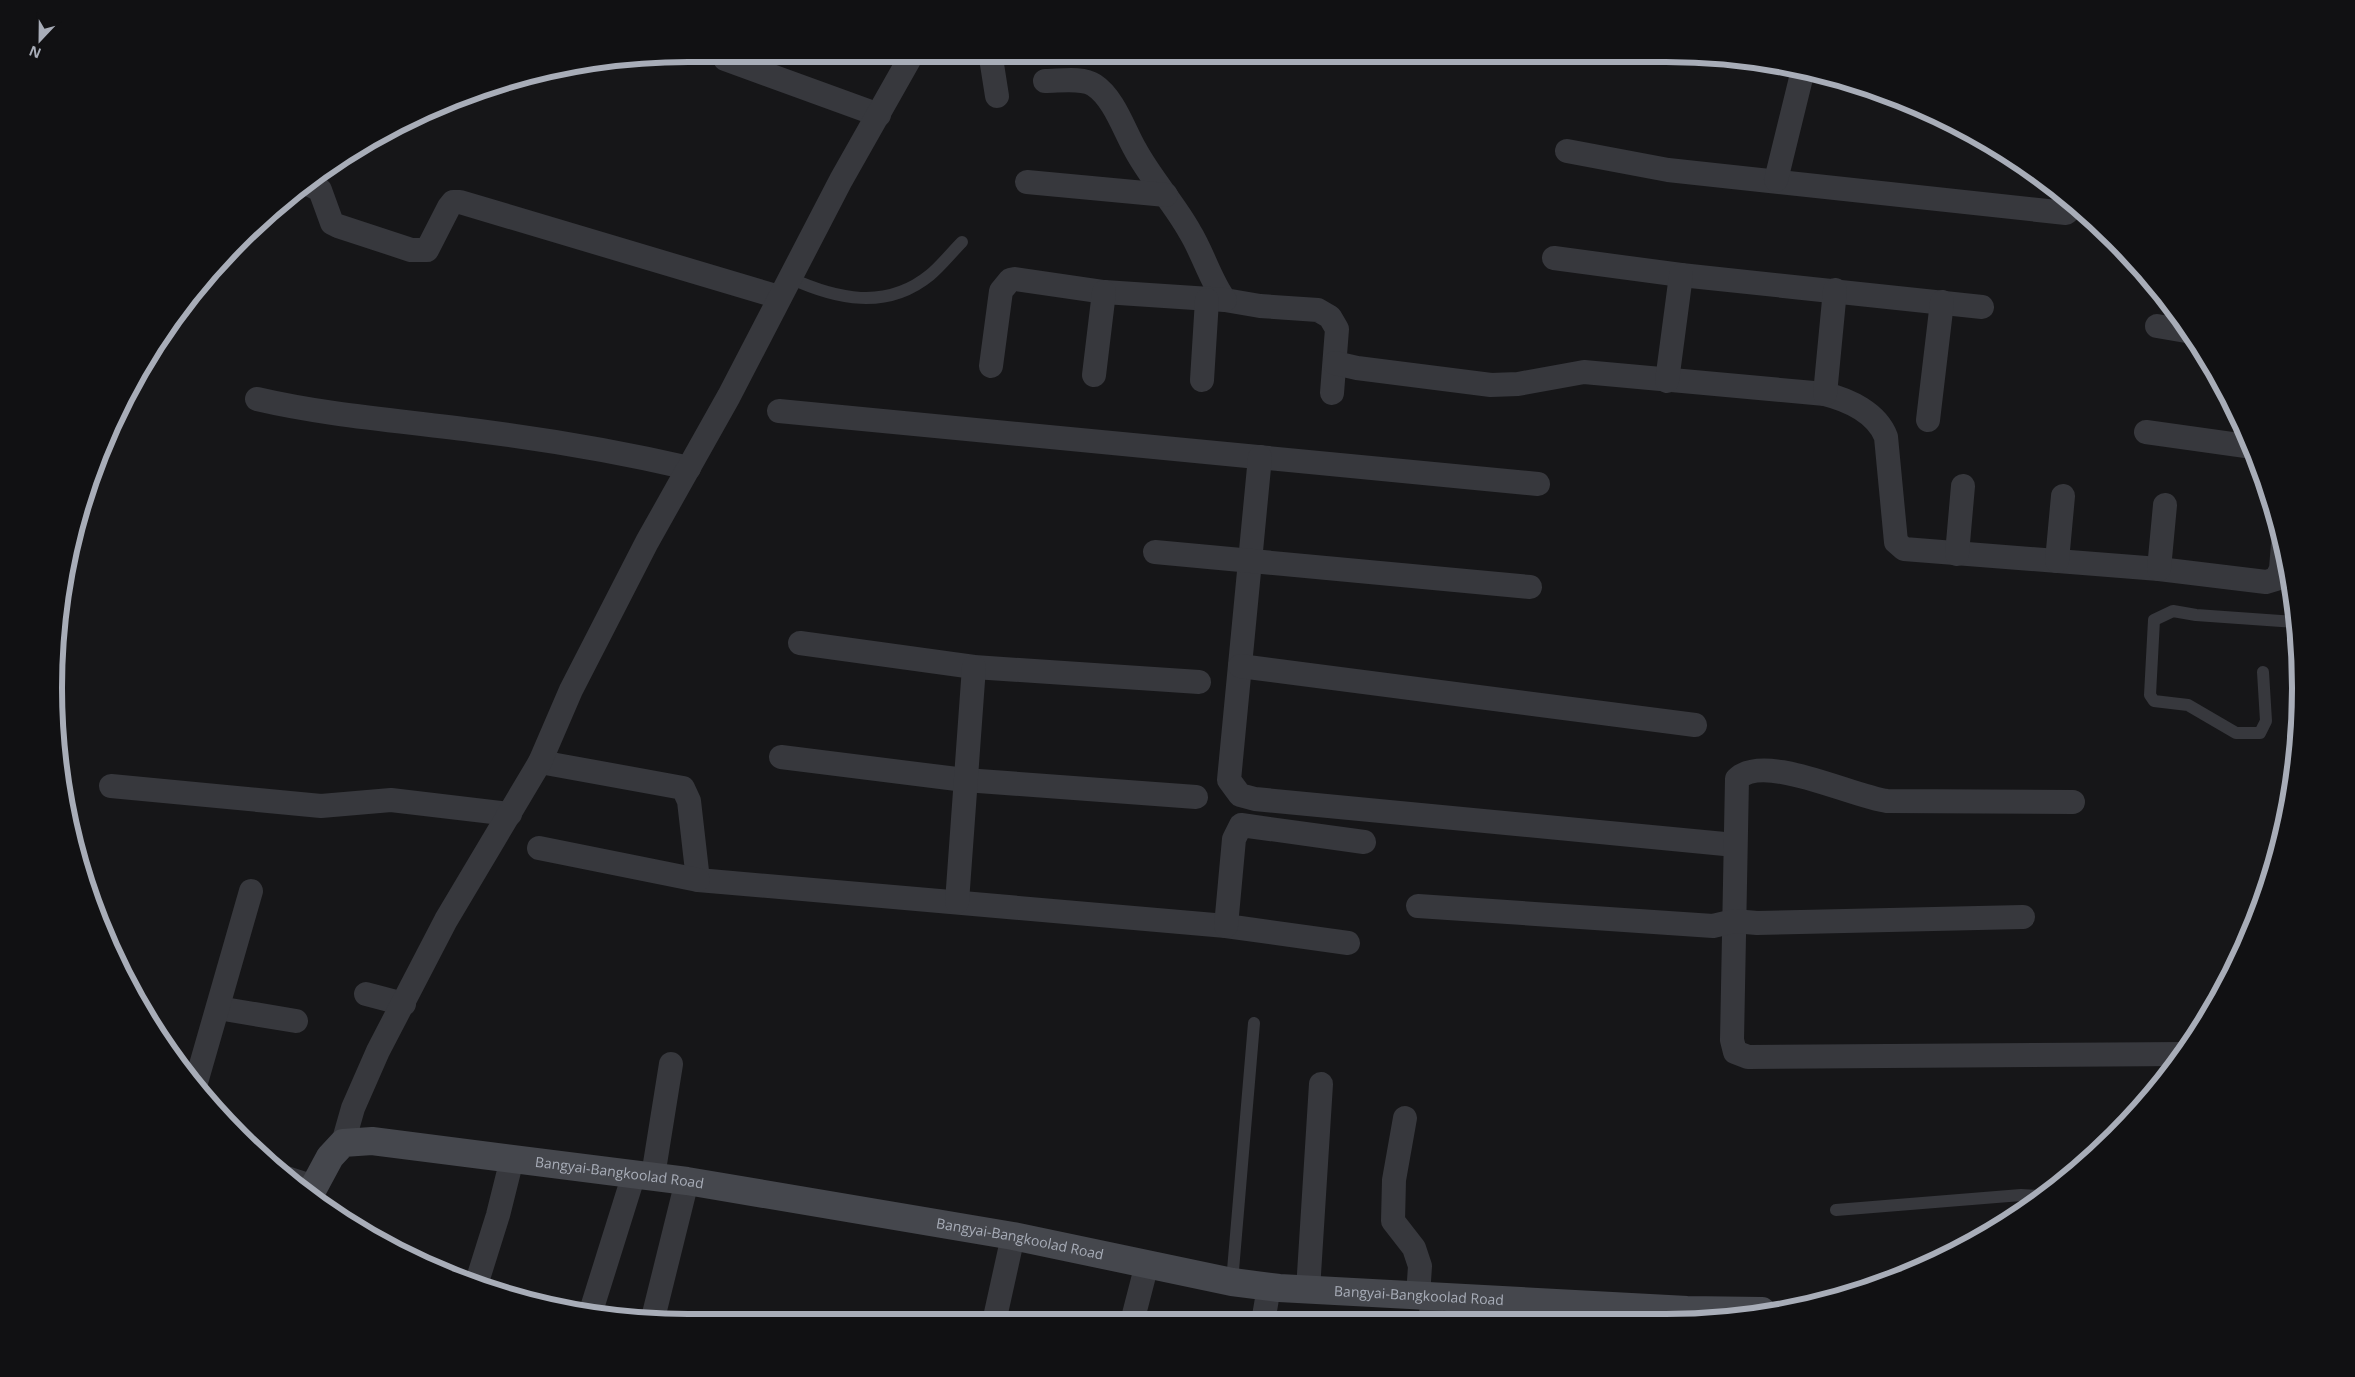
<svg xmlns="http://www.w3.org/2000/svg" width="2355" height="1377" viewBox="0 0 2355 1377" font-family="'Open Sans',sans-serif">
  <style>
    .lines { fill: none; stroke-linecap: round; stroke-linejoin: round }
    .lane { stroke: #37383d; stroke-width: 12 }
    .street { stroke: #37383d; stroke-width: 24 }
    .secondary { stroke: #45474d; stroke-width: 28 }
    .labels { text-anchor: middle; stroke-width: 4.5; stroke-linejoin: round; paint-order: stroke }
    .street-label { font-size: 14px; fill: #a8adb8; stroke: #111113 }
    .rim { fill: none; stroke: #a8adb8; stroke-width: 6 }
  </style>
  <rect width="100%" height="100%" fill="#161618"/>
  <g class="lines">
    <!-- lane -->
    <g class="lane">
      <path d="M790 278C836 299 886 311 930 275 941 266 951 253 962 242"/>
      <polyline points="2263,672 2266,721 2260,733 2236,733 2188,705 2154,701 2150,695 2154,620 2173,611 2196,615 2295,622"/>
      <polyline points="1836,1210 2021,1195 2039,1196"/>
      <polyline points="1232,1282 1254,1023"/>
    </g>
    <!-- street -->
    <g class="street">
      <polyline points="991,58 997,96"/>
      <polyline points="725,59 879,115"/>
      <path d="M1045 81C1060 81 1082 77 1094 85 1114 98 1124 130 1135 149 1151 179 1174 203 1190 232 1203 253 1211 282 1225 300L1260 306 1318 310 1330 317 1337 329 1332 393"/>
      <polyline points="1567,151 1668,170 2066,213 2074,206"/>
      <polyline points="1776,180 1802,74"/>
      <polyline points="1027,182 1166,195"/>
      <polyline points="306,183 320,190 332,223 338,226 411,250 427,250 449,207 453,202 460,202 779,297"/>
      <polyline points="1554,258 1681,275 1982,307"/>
      <polyline points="2157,326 2192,332"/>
      <path d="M1335 363 1357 368 1491 385 1518 384 1584 372 1825 394C1849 400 1877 413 1886 437L1896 542 1904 549 2159 569 2266 582 2276 579 2281 569 2283 544"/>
      <polyline points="991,366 1001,291 1010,280 1015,279 1104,292 1225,300"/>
      <polyline points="1094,375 1104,292"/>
      <polyline points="1202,380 1207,300"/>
      <polyline points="1667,381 1681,275"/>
      <polyline points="1825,394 1835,290"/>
      <path d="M257 399C330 416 405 421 479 431 550 440 620 452 689 468"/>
      <polyline points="779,411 1538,484"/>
      <polyline points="1928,420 1942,302"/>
      <polyline points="2146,432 2253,447"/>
      <polyline points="1260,457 1229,780 1240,795 1255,799 1735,845"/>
      <polyline points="1155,552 1530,587"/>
      <polyline points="1957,554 1963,486"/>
      <polyline points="2057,561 2063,496"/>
      <polyline points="2159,569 2165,505"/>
      <polyline points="800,643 974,667 1199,682"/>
      <polyline points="1240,666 1695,725"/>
      <polyline points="781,757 965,780 1196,797"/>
      <polyline points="540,762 683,788 689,801 698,880 1226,926 1348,943"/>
      <polyline points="111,786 321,806 391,800 510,814"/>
      <path d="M2073 802 1887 801C1853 797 1764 752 1737 779L1732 1040 1735 1052 1748 1057 2184 1054"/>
      <polyline points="539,848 698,880"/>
      <polyline points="957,902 974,667"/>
      <polyline points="1418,906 1713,926 1734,921 1757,923 2023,917"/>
      <polyline points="1226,926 1234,839 1241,825 1364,842"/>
      <polyline points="366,994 404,1004"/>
      <polyline points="218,1008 296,1021"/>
      <polyline points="195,1086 251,891"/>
      <polyline points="1405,1118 1394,1180 1393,1221 1414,1248 1420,1266 1418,1296"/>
      <polyline points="343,1143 353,1108 378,1051 446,920 540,762 571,690 647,542 729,396 841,180 910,58"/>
      <polyline points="653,1176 671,1064"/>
      <polyline points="286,1178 314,1187"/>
      <polyline points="476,1285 498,1215 512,1159"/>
      <polyline points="1308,1290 1321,1084"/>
      <polyline points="591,1311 634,1174"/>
      <polyline points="652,1322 687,1181"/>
      <polyline points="994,1322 1013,1236"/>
      <polyline points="1132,1322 1147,1264"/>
      <polyline points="1263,1322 1269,1287"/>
      <polyline points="1430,1322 1433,1297"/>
      <polyline points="1483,1322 1486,1299"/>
    </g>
    <!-- secondary -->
    <path class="secondary" id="s1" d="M309 1196 330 1157 343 1143 372 1141 687 1181 1013 1236 1232 1282 1279 1288 1687 1310 1762 1311"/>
  </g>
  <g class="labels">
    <!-- street labels -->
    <g class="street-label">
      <text dy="5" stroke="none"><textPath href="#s1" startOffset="342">Bangyai-Bangkoolad Road</textPath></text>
      <text dy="5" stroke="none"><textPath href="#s1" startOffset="748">Bangyai-Bangkoolad Road</textPath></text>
      <text dy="5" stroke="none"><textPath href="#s1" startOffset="1152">Bangyai-Bangkoolad Road</textPath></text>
    </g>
  </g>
  <!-- crop -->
  <path d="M0 0H2355V1377H0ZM688 62H1666A626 626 0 0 1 2292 688V688A626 626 0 0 1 1666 1314H688A626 626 0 0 1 62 688V688A626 626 0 0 1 688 62Z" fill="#111113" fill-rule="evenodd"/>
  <path class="rim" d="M688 62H1666A626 626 0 0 1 2292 688V688A626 626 0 0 1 1666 1314H688A626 626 0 0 1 62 688V688A626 626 0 0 1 688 62Z"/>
  <!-- north arrow -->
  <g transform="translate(40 40) rotate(202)" stroke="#111113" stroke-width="4" paint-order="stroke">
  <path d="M0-4L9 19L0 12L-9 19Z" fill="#a8adb8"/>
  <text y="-8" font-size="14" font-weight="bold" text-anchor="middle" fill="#a8adb8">N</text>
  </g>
</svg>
